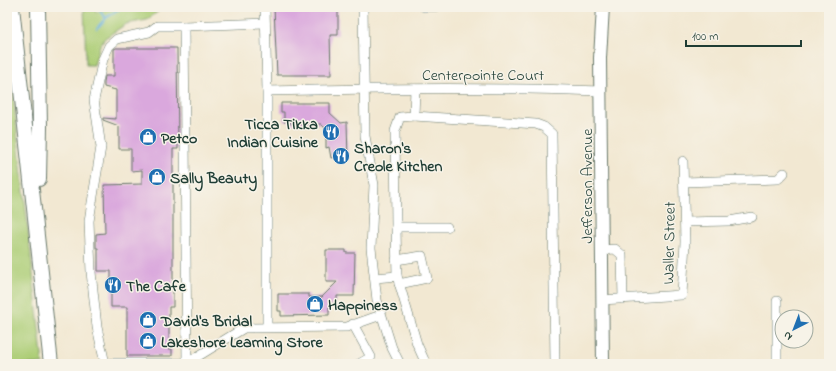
<svg xmlns="http://www.w3.org/2000/svg" width="836" height="371" viewBox="0 0 836 371" font-family="'Indie Flower',sans-serif">
  <style>
    .green { fill: #accd75; stroke: #668554 }
    .lines { fill: none; stroke-linecap: round; stroke-linejoin: round }
    .stream { stroke: #62afdb; stroke-width: 2.5 }
    .building { fill: #daa8dd }
    .minor-casing { stroke: #69796b; stroke-width: 10 }
    .major-casing { stroke: #69796b; stroke-width: 14 }
    .highway-casing { stroke: #69796b; stroke-width: 16 }
    .minor { stroke: #fff; stroke-width: 9 }
    .major { stroke: #fff; stroke-width: 12 }
    .highway { stroke: #fff; stroke-width: 14 }
    .labels { text-anchor: middle; stroke-width: 3; stroke-linejoin: round; paint-order: stroke }
    .street-label { font-size: 16px; fill: #1f3d34; stroke: #f7f3e8 }
    .poi-label { font-size: 16px; font-weight: bold; fill: #1f3d34; stroke: #f7f3e8; text-anchor: start }
  </style>
  <rect width="100%" height="100%" fill="#f7f3e8"/>
  <filter id="ink" filterUnits="userSpaceOnUse"><feTurbulence type="fractalNoise" baseFrequency=".025" numOctaves="2"/><feDisplacementMap in="SourceGraphic" scale="8" xChannelSelector="R" yChannelSelector="G"/><feConvolveMatrix kernelMatrix="1 2 1 2 8 2 1 2 1" color-interpolation-filters="sRGB"/></filter>
  <filter id="wash" filterUnits="userSpaceOnUse"><feTurbulence type="fractalNoise" baseFrequency=".012" numOctaves="4" result="noise"/><feDisplacementMap in="SourceGraphic" scale="16" xChannelSelector="R" yChannelSelector="G"/><feGaussianBlur stdDeviation="0.9" result="paint"/><feColorMatrix in="noise" values="0 0 0 0 0 0 0 0 0 0 0 0 0 0 0 0 0 1.4 0 .05"/><feComposite in="paint" operator="in"/></filter>
  <g filter="url(#wash)">
    <rect width="100%" height="100%" fill="#f2e8d2"/>
    <!-- green -->
    <g class="green">
      <polygon points="84,7 95,7 96,13 103,7 164,7 147,20 126,24 105,38 100,45 94,65 86,65"/>
      <polygon points="7,40 43,364 11,364 7,335"/>
    </g>
    <g class="lines">
      <!-- stream -->
      <g class="stream">
        <polyline points="106,18 122,7"/>
        <polyline points="97,28 106,18 100,11"/>
      </g>
    </g>
    <g id="blocks">
      <!-- building -->
      <g class="building">
        <polygon points="274,7 338,7 338,35 330,35 331,75 277,75"/>
        <polygon points="116,48 177,48 178,149 173,149 173,307 169,307 169,349 172,349 172,356 127,356 127,307 111,307 111,271 98,271 98,248 96,248 96,234 105,233 104,185 142,184 142,170 131,171 131,149 119,149 119,126 103,120 103,118 116,119 116,90 104,87 104,82 105,76 114,76 114,49"/>
        <polygon points="281,103 330,103 330,113 341,123 347,122 348,160 336,160 336,157 331,158 329,147 326,148 326,137 334,137 321,124 290,124 290,121 284,122 284,112 281,112"/>
        <polygon points="326,250 346,250 346,253 355,253 354,296 337,296 337,300 329,307 329,315 281,316 281,311 278,311 278,294 309,294 309,297 322,297 337,282 326,282"/>
      </g>
    </g>
  </g>
  <g filter="url(#ink)">
    <use href="#blocks" fill-opacity="0" stroke="#69796b" stroke-width="1"/>
    <g class="lines">
      <defs>
        <g id="minor">
          <polyline points="265,7 267,91 267,327"/>
          <polyline points="363,7 365,136 374,185 371,248 377,300 392,348 400,364"/>
          <polyline points="424,7 435,7"/>
          <polyline points="415,89 414,116 400,117 395,131 396,227 447,227"/>
          <path d="M267 91C378 88 490 87 601 91"/>
          <polyline points="414,116 536,124 544,127 552,134 555,364"/>
          <polyline points="684,182 778,179 784,173"/>
          <polyline points="685,222 729,221 752,217"/>
          <polyline points="396,227 397,276 417,344 426,364"/>
          <polyline points="602,250 615,249 622,255 623,299"/>
          <polyline points="396,260 422,256 427,278 399,284"/>
          <polyline points="375,278 397,276"/>
          <polyline points="602,300 682,295 685,242 683,161"/>
          <polyline points="353,324 371,357 359,364"/>
          <polyline points="105,363 187,363 244,328 347,327 381,315"/>
          <polyline points="105,364 97,327 91,272 89,221 101,147 94,100 103,59 109,46 117,39 149,32 157,26 184,26"/>
          <polyline points="187,364 184,26 265,23"/>
          <polyline points="777,364 777,301"/>
        </g>
        <polyline id="major" points="603,7 600,58 603,364"/>
        <g id="highway">
          <polyline points="12,7 51,364"/>
          <polyline points="38,7 40,127 39,179"/>
        </g>
      </defs>
      <!-- minor casing -->
      <use href="#minor" class="minor-casing"/>
      <!-- major casing -->
      <use href="#major" class="major-casing"/>
      <!-- highway casing -->
      <use href="#highway" class="highway-casing"/>
      <!-- minor -->
      <use href="#minor" class="minor"/>
      <!-- major -->
      <use href="#major" class="major"/>
      <!-- highway -->
      <use href="#highway" class="highway"/>
    </g>
  </g>
  <!-- icons -->
  <defs>
    <symbol id="restaurant-disc" viewBox="-11 -11 22 22"><circle r="9.5" fill="#1f6fb2" stroke="#f7f3e8"/><path d="M-5-6h1v4h1v-4h1v4h1v-4h1v5L-1.5 .5V6h-2V.5L-5-1ZM5-6V6H3V1.5H1.5Q1.5-4 5-6Z" fill="#fff"/></symbol>
    <symbol id="shop-disc" viewBox="-11 -11 22 22"><circle r="9.5" fill="#1f6fb2" stroke="#f7f3e8"/><path d="M-5-2.5h2.3a2.7 3.5 0 0 1 5.4 0H5L5.5 6h-11ZM-1.5-2.5h3a1.5 2.3 0 0 0-3 0Z" fill="#fff"/></symbol>
  </defs>
  <g fill-rule="evenodd">
    <use href="#restaurant-disc" x="321" y="122" width="20" height="20"/>
    <use href="#shop-disc" x="138" y="127" width="20" height="20"/>
    <use href="#restaurant-disc" x="331" y="146" width="20" height="20"/>
    <use href="#shop-disc" x="147" y="167" width="20" height="20"/>
    <use href="#restaurant-disc" x="103" y="275" width="20" height="20"/>
    <use href="#shop-disc" x="305" y="294" width="20" height="20"/>
    <use href="#shop-disc" x="138" y="310" width="20" height="20"/>
    <use href="#shop-disc" x="138" y="331" width="20" height="20"/>
  </g>
  <g class="labels">
    <!-- street labels -->
    <g class="street-label">
      <text x="483" y="80">Centerpointe Court</text>
      <text transform="translate(586 186) rotate(-90)" y="6">Jefferson Avenue</text>
      <text transform="translate(668 243) rotate(-89)" y="6">Waller Street</text>
    </g>
    <!-- poi labels -->
    <g class="poi-label">
      <text x="318" y="129" text-anchor="end">Ticca Tikka<tspan x="318" dy="18">Indian Cuisine</tspan></text>
      <text x="161" y="143">Petco</text>
      <text x="354" y="153">Sharon's<tspan x="354" dy="18">Creole Kitchen</tspan></text>
      <text x="170" y="183">Sally Beauty</text>
      <text x="126" y="291">The Cafe</text>
      <text x="328" y="310">Happiness</text>
      <text x="161" y="326">David's Bridal</text>
      <text x="161" y="347">Lakeshore Learning Store</text>
    </g>
  </g>
  <!-- margin -->
  <rect width="836" height="371" fill="none" stroke="#f7f3e8" stroke-width="24"/>
  <!-- north arrow -->
  <g transform="translate(794 329) rotate(222)"><circle r="19" fill="#f7f3e8" stroke="#a1aaa0"/>
  <path d="M0-3L7 15L0 10L-7 15Z" fill="#1f6fb2"/>
  <text y="-6" font-size="11" font-weight="bold" text-anchor="middle" fill="#1f3d34">N</text>
  </g>
  <!-- scale -->
  <path d="M686 40v6h115v-6" fill="none" stroke="#1f3d34" stroke-width="2"/>
  <text x="692" y="40" font-size="12" fill="#1f3d34" stroke="#f7f3e8" stroke-width="3" paint-order="stroke">100 m</text>
</svg>
